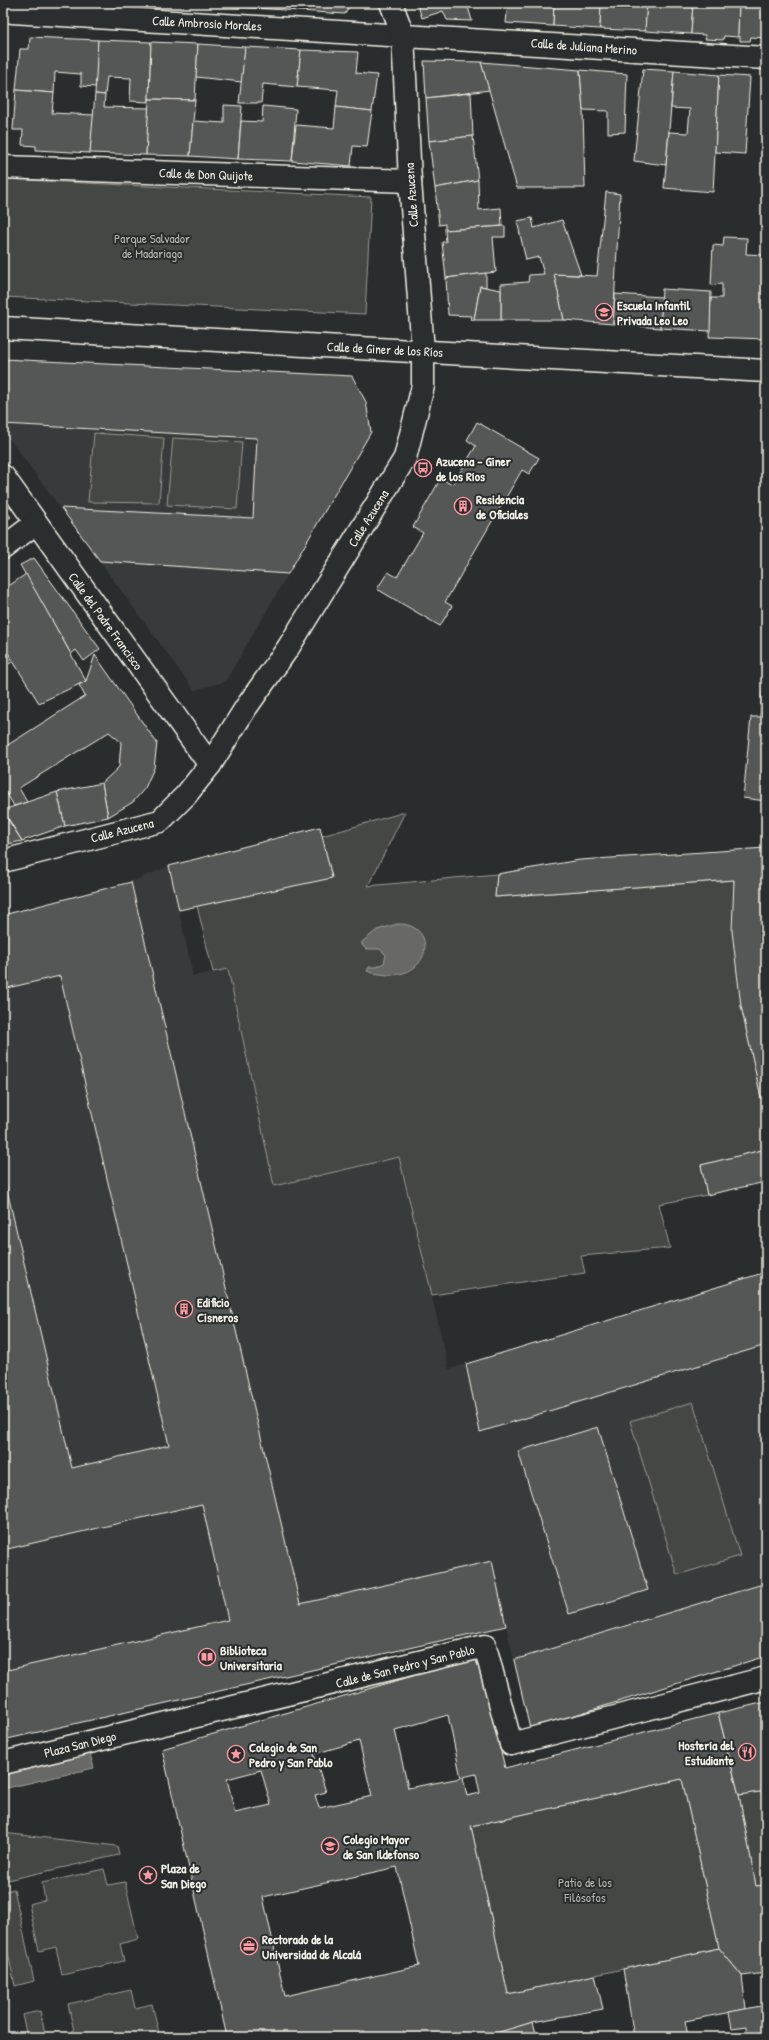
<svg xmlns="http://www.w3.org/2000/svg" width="769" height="2040" viewBox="0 0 769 2040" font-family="'Patrick Hand',sans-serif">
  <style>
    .built { fill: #373a3a }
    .green { fill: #444645; stroke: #9c9c96 }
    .water { fill: #676866; stroke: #9f9f9a }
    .building { fill: #555756; stroke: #f4f1e8; fill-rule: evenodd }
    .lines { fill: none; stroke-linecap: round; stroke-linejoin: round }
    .pedestrian-casing { stroke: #f4f1e8; stroke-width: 25 }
    .minor-casing { stroke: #f4f1e8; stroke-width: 25 }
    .pedestrian { stroke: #2a2d2e; stroke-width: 22 }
    .minor { stroke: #2a2d2e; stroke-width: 22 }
    .labels { text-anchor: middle; stroke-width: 4; stroke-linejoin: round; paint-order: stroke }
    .street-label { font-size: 13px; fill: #f4f1e8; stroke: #2a2d2e }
    .park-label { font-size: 13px; fill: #b6b5af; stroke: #2a2d2e }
    .poi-label { font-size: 13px; font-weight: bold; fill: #f4f1e8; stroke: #2a2d2e; text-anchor: start }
  </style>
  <rect width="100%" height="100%" fill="#2a2d2e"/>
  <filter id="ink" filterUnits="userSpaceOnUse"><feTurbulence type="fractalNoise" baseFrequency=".025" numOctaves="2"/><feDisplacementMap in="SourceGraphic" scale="8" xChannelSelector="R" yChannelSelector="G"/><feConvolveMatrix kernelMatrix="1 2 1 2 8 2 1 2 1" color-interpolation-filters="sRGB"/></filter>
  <g filter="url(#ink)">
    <!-- built -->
    <g class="built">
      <polygon points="3,359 352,376 366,402 371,432 225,682 194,690 3,430"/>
      <polygon points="320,827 332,878 179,910 193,976 228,969 274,1186 399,1156 449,1369 766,1272 766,1656 530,1729 506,1626 3,1740 3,915 131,882 169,866"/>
    </g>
    <!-- green -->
    <g class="green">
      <polygon points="3,179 371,197 365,314 3,297"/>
      <polygon points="94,433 164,438 159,503 88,502"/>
      <polygon points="173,438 242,442 237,509 167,505"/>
      <polygon points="405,812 368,886 497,874 495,897 734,880 741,1006 766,1120 766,1149 701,1165 707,1195 659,1204 670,1248 581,1256 585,1273 432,1295 399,1157 274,1186 228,969 213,972 197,906 332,877 322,836"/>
      <polygon points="693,1402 740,1556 677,1575 630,1421"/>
      <polygon points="682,1779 719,1948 508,1994 471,1826"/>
      <polygon points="766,1791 766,1885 756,1886 739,1795"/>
      <polygon points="3,1833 117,1846 119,1855 3,1881"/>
      <polygon points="104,1869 108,1885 125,1882 138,1939 120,1944 124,1961 62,1975 56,1947 39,1951 29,1904 45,1900 42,1883"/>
      <polygon points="14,1889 34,1981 15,1986 3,1929 3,1892"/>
      <polygon points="131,1990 135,2008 152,2004 160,2037 57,2037 57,2035 74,2031 68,2004"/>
      <polygon points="40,2011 46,2037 27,2037 22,2015"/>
    </g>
    <!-- water -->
    <g class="water">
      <path d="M397 924C436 922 435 976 388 975 381 974 373 974 367 971L369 967H376L384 963 386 955 380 949H366L362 945V942L377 930Z"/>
      <polygon points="90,1754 94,1768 3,1789 3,1774"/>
    </g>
    <!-- building -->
    <g class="building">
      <polygon points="207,3 254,3 254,8 206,5"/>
      <polygon points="254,3 300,3 300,11 254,8"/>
      <polygon points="300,3 351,3 345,14 300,11"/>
      <polygon points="417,3 456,3 457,6 467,3 472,21 447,20 443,11 422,18"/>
      <polygon points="508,3 554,3 553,26 506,23"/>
      <polygon points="554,3 601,3 600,29 553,26"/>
      <polygon points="601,3 647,3 645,31 600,29"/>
      <polygon points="647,3 693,3 691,34 645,31"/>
      <polygon points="693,3 739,3 738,37 724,36 723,40 705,39 705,35 691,34"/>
      <polygon points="739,3 758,3 758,5 766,6 766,38 751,37 750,41 740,41 740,36 738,37"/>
      <polygon points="30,37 98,40 96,87 81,86 81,74 55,72 54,93 16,90 20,49 29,49"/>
      <polygon points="98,40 151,42 149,102 130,101 131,78 107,77 105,95 95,94"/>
      <polygon points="151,42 198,44 195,100 149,99"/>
      <polygon points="198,44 245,47 242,82 196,77"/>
      <polygon points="245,47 301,50 297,87 263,84 261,103 239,103"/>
      <polygon points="301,50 358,52 356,73 377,75 372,111 336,107 338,90 297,87"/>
      <polygon points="424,61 481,62 490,90 426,98"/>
      <polygon points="481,62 580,70 583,110 585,188 517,188"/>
      <polygon points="643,69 674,71 666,165 634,161"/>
      <polygon points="580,70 627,74 625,132 608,133 608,111 583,110"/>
      <polygon points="674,71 719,75 713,192 664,188 669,132 688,133 690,109 671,108"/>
      <polygon points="719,75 750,77 745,154 715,152"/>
      <polygon points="16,90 54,93 52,113 94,115 90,153 36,150 36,146 22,145 23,130 13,130"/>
      <polygon points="471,93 473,136 429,141 426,98"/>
      <polygon points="95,94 105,95 104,107 149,108 146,155 90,153"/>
      <polygon points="149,99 195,100 190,156 146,155"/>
      <polygon points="224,105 242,106 238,159 190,156 193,121 224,123"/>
      <polygon points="263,106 296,109 292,161 238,159 241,121 262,122"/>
      <polygon points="336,107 372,111 367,147 353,146 351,166 292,161 296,125 334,128"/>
      <polygon points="473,136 478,180 435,188 429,141"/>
      <polygon points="478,180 479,210 501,208 502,226 445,230 445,224 439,225 435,188"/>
      <polygon points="606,192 620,194 613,324 564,320 554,274 597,276"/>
      <polygon points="532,218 534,228 562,220 581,275 554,274 564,320 501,320 501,284 528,282 529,275 544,274 539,257 526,260 517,221"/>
      <polygon points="505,226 505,237 493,237 496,272 446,278 442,242 446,242 445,230"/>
      <polygon points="724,237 747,238 746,254 766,255 766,339 709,337 711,298 722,298 722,284 711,285 713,245 723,246"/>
      <polygon points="486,273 486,287 480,286 474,320 471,320 472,316 448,315 446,278"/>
      <polygon points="480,286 501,290 501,320 474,320"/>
      <polygon points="662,289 711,292 710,331 660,328"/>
      <polygon points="615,294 662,297 660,328 613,324"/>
      <polygon points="3,359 352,376 366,402 371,432 288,574 100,561 61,508 253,518 257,438 3,424"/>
      <polygon points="477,422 539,458 529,474 522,470 445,602 452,606 440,626 377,589 388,572 397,577 423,533 413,527 441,478 452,485 476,446 467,440"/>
      <polygon points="3,508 11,517 3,522"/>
      <polygon points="34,558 100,649 84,661 76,650 71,654 20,565"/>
      <polygon points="26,574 86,681 39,703 3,645 3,590"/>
      <polygon points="3,645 13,661 3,668"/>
      <polygon points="95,655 157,743 154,768 145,788 133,802 108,817 102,783 119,767 121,742 109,732 19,788 27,802 14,806 3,787 3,748 85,696 79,685 86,681"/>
      <polygon points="764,673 766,673 766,801 743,798 751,717 760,717"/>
      <polygon points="102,783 108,817 65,826 57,792"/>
      <polygon points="57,792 65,826 22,841 3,810"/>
      <polygon points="3,812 22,841 3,845"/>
      <polygon points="320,827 332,878 179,910 169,866"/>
      <polygon points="766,848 764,930 766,930 766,1120 741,1006 732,931 734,880 495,897 497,874 580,860"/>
      <polygon points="131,882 300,1604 492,1561 506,1626 3,1740 3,1671 228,1620 202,1504 3,1550 3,1173 72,1468 169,1445 60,976 3,989 3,915"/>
      <polygon points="766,1149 766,1205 761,1183 707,1195 701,1165"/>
      <polygon points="766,1272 766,1345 480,1432 466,1364"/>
      <polygon points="598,1427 648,1590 569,1614 518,1451"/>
      <polygon points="766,1583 766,1656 530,1729 514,1660"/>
      <path d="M478 1657 505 1768 718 1713 739 1795 756 1886 766 1885V1973L742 1976 719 1948 682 1779 471 1826 508 1994 595 1975 603 2009 533 2022 486 2037H464L462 2032 438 2037H227L162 1749ZM448 1715 461 1778 408 1788 395 1730ZM359 1741 372 1796 319 1808 315 1795 326 1792 314 1754ZM261 1770 271 1805 235 1813 227 1779ZM476 1774 480 1793 467 1796 463 1777ZM397 1867 419 1966 285 1996 263 1897Z"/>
      <polygon points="766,1702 766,1791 739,1795 718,1713"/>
      <polygon points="719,1948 742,1976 746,2009 685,2021 688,2037 634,2037 623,1969"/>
      <polygon points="766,2005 766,2037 747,2037 746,2026 732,2028 729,2012"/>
      <polygon points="533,2022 537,2037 486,2037 486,2036"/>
    </g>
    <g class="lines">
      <defs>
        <polyline id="pedestrian" points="3,1763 485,1646 511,1744"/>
        <g id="minor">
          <polyline points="12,12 766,58"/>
          <polyline points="3,167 410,181"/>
          <polyline points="3,328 766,371"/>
          <polyline points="3,476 210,765"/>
          <polyline points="3,548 36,523"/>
          <polyline points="3,861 160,821 186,795 210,765 245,709 288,648 405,458 423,386 423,351 410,181 403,35 391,3"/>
          <polyline points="511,1744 766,1678"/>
        </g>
      </defs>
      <!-- pedestrian casing -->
      <use href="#pedestrian" class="pedestrian-casing"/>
      <!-- minor casing -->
      <use href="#minor" class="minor-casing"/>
      <!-- pedestrian -->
      <use href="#pedestrian" class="pedestrian"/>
      <!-- minor -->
      <use href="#minor" class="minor"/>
    </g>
  </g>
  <!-- icons -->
  <defs>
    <symbol id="school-ring" viewBox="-11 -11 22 22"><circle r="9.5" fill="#2a2d2e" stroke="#ff9aa2" stroke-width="1.5"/><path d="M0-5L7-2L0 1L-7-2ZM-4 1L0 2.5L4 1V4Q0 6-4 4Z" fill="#ff9aa2"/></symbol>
    <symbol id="bus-ring" viewBox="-11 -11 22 22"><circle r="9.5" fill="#2a2d2e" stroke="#ff9aa2" stroke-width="1.5"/><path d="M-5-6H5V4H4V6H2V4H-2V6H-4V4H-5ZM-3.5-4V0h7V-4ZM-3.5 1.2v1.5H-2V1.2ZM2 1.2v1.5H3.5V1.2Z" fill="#ff9aa2"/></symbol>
    <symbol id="building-ring" viewBox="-11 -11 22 22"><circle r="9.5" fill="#2a2d2e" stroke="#ff9aa2" stroke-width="1.5"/><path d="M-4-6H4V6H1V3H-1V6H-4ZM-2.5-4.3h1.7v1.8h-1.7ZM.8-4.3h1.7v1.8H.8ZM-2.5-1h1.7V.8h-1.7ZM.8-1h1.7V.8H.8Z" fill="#ff9aa2"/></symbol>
    <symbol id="library-ring" viewBox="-11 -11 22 22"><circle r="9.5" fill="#2a2d2e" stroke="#ff9aa2" stroke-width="1.5"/><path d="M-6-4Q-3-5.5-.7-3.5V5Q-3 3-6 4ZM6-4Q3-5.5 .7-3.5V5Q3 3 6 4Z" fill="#ff9aa2"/></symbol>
    <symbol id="restaurant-ring" viewBox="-11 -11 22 22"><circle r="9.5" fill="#2a2d2e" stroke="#ff9aa2" stroke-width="1.5"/><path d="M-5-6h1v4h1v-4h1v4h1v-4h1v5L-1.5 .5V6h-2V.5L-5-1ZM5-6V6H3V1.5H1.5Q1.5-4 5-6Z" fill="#ff9aa2"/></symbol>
    <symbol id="sight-ring" viewBox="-11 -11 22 22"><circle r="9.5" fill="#2a2d2e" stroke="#ff9aa2" stroke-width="1.5"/><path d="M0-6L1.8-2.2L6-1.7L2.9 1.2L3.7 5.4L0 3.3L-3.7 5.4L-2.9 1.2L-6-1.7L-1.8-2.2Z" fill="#ff9aa2"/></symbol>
    <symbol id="university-ring" viewBox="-11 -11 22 22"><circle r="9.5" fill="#2a2d2e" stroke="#ff9aa2" stroke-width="1.5"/><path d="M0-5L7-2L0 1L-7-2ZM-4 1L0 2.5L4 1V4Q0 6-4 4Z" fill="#ff9aa2"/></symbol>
    <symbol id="office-ring" viewBox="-11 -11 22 22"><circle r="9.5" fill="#2a2d2e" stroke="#ff9aa2" stroke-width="1.5"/><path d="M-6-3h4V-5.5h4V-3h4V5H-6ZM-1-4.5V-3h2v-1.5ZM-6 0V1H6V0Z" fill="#ff9aa2"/></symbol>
  </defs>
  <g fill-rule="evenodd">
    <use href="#school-ring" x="594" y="302" width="20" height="20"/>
    <use href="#bus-ring" x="413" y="458" width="20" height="20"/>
    <use href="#building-ring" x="453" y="496" width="20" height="20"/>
    <use href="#building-ring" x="174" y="1299" width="20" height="20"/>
    <use href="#library-ring" x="197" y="1647" width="20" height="20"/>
    <use href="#restaurant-ring" x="737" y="1742" width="20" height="20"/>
    <use href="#sight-ring" x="226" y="1744" width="20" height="20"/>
    <use href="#university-ring" x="320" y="1836" width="20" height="20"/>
    <use href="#sight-ring" x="138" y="1865" width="20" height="20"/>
    <use href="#office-ring" x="239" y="1936" width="20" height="20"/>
  </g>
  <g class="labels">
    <!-- street labels -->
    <g class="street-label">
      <text transform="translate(207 23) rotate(3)" y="5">Calle Ambrosio Morales</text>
      <text transform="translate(584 46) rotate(4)" y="5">Calle de Juliana Merino</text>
      <text transform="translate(206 174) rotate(2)" y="5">Calle de Don Quijote</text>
      <text transform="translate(411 195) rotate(-94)" y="5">Calle Azucena</text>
      <text transform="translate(385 349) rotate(3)" y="5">Calle de Giner de los Ríos</text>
      <text transform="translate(368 518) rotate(-58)" y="5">Calle Azucena</text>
      <text transform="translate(106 621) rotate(54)" y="5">Calle del Padre Francisco</text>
      <text transform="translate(122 830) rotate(-14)" y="5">Calle Azucena</text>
      <text transform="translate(405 1666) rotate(-14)" y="5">Calle de San Pedro y San Pablo</text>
      <text transform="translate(80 1744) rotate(-14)" y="5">Plaza San Diego</text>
    </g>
    <!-- park labels -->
    <g class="park-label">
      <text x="152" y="243">Parque Salvador<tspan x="152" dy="15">de Madariaga</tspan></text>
      <text x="585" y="1887">Patio de los<tspan x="585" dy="15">Filósofos</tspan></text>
    </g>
    <!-- poi labels -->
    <g class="poi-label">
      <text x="617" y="310">Escuela Infantil<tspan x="617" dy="15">Privada Leo Leo</tspan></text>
      <text x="436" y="466">Azucena - Giner<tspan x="436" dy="15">de los Ríos</tspan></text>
      <text x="476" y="504">Residencia<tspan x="476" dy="15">de Oficiales</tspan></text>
      <text x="197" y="1307">Edificio<tspan x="197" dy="15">Cisneros</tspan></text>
      <text x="220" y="1655">Biblioteca<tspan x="220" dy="15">Universitaria</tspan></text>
      <text x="734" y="1750" text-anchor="end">Hostería del<tspan x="734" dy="15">Estudiante</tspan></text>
      <text x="249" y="1752">Colegio de San<tspan x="249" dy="15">Pedro y San Pablo</tspan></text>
      <text x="343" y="1844">Colegio Mayor<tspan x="343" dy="15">de San Ildefonso</tspan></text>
      <text x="161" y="1873">Plaza de<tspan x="161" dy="15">San Diego</tspan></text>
      <text x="262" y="1944">Rectorado de la<tspan x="262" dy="15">Universidad de Alcalá</tspan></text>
    </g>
  </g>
  <!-- margin -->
  <rect width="769" height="2040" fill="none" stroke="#2a2d2e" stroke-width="16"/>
  <rect x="8" y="8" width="753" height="2024" fill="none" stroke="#f4f1e8" stroke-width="1.5" filter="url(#ink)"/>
</svg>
